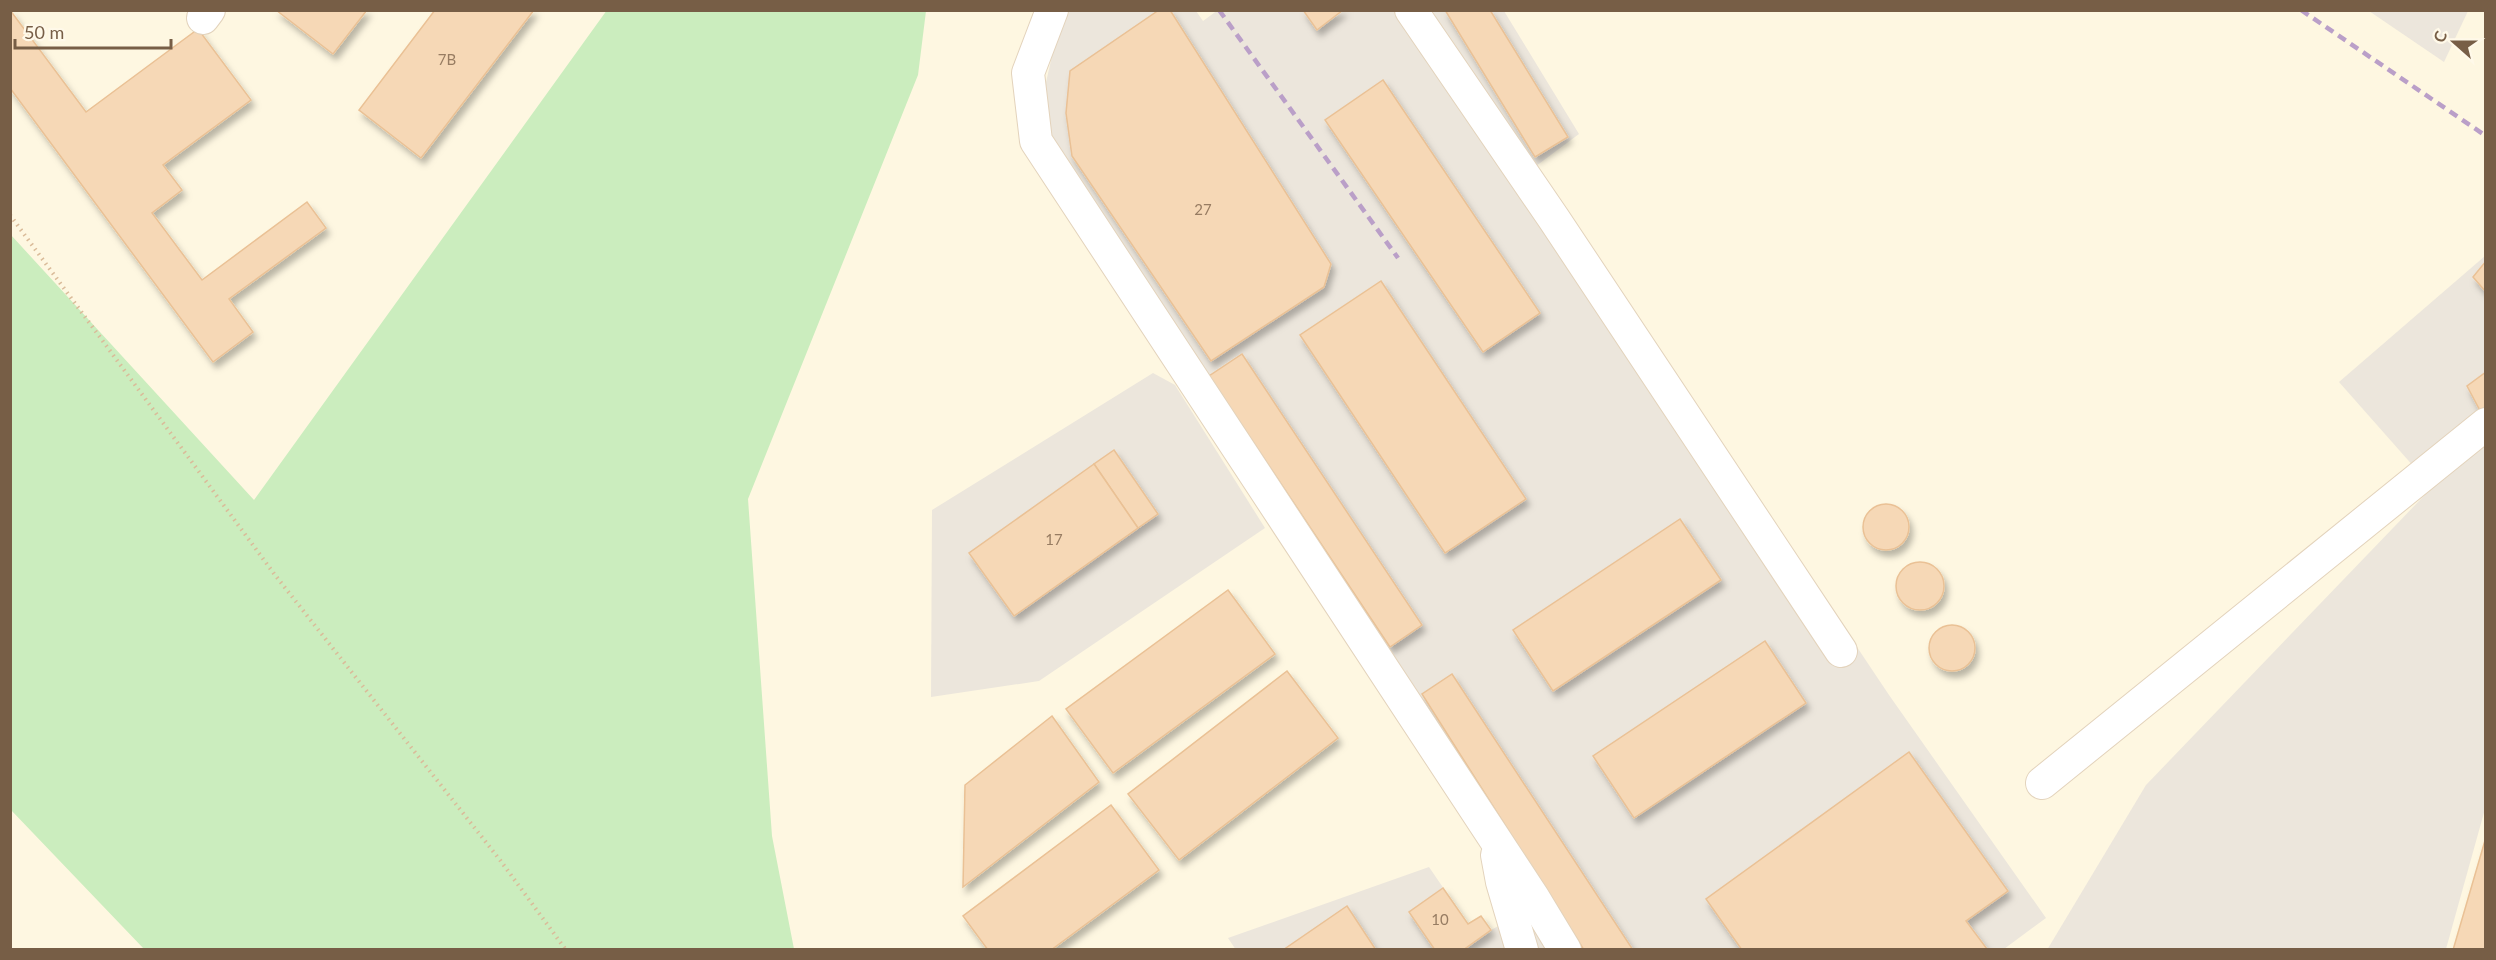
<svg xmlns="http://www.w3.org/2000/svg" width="2496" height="960" viewBox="0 0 2496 960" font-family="Lato,sans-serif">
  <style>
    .industrial { fill: #ece6dc }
    .green { fill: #cbedbe }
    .building { fill: #f6d8b6; stroke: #eac195; stroke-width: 1.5; filter: url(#shadow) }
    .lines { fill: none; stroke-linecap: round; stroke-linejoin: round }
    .minor-casing { stroke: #e3d3bc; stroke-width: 34 }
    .path { stroke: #dabb99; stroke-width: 4; stroke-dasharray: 1.5 4.5; stroke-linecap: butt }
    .minor { stroke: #fff; stroke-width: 32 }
    .rail { stroke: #ba9fc8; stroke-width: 4.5; stroke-dasharray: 9 6; stroke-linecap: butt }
    .labels { text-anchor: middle; stroke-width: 5; stroke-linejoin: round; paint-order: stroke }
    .number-label { font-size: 15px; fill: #977c62 }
  </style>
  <defs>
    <filter id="shadow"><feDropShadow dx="3.5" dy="6" stdDeviation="3" flood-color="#0004"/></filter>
  </defs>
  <rect width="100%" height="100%" fill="#fef7e1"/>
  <!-- industrial -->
  <g class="industrial">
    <polygon points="1218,10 1504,11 1579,134 1536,166 1889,695 2046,918 2004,949 1581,949 1049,140 1044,91 1057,34 1070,11 1196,11 1203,21"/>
    <polygon points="2369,11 2468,11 2444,62"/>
    <polygon points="2485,256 2485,417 2415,468 2339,382"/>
    <polygon points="1153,373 1175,385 1265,528 1039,681 931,697 932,510"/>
    <polygon points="2485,440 2485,809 2446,949 2047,950 2146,785 2468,450"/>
    <polygon points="1429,867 1468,924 1481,916 1491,930 1513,918 1526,906 1550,949 1236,950 1228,938"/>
  </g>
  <!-- green -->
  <polygon class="green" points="607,10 926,11 918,75 748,499 772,836 794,949 144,949 11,810 11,235 254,500"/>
  <!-- building -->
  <g class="building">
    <polygon points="10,10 86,112 198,29 251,100 163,165 182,190 152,213 202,280 307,202 326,228 229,299 253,332 213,362 10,88"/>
    <polygon points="276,10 367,10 333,54"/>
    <polygon points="435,10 534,10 421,158 359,110"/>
    <polygon points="1159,10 1170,10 1331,264 1324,287 1211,361 1072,156 1066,113 1070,71"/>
    <polygon points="1303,10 1343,10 1317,30"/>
    <polygon points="1445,10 1490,10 1568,137 1535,157"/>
    <polygon points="1383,80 1540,313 1483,352 1325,120"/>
    <polygon points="2486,261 2486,292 2473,277"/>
    <polygon points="1381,281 1526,499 1445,553 1300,335"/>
    <polygon points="1242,354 1422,625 1390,647 1209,376"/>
    <polygon points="2486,372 2486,417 2484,418 2467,386"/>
    <polygon points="1114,450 1158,514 1138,528 1094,464"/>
    <polygon points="1094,464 1138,528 1014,616 969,553"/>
    <circle cx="1886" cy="527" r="23"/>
    <polygon points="1680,519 1721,580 1553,691 1513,630"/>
    <circle cx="1920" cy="586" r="24"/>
    <polygon points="1228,590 1275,654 1113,773 1066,709"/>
    <circle cx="1952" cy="648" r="23"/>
    <polygon points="1765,641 1806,703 1634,818 1593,756"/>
    <polygon points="1287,671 1338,738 1179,860 1128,794"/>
    <polygon points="1452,674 1633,950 1584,950 1422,694"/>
    <polygon points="1052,716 1099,782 963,887 965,785"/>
    <polygon points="1909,752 2008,891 1966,921 1987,949 1742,950 1706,899"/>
    <polygon points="1111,805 1159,870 1051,950 988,950 963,916"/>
    <polygon points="2486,837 2486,950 2453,950"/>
    <polygon points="1443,888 1468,924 1481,916 1491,930 1463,950 1435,950 1409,912"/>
    <polygon points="1347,906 1376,950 1283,950"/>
  </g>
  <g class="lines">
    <defs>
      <g id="minor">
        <polyline points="1052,10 1028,73 1036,141 1533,897 1565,950"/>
        <polyline points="1411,10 1554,219 1841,651"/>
        <polyline points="203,18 209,10"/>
        <polyline points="2042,783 2486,424"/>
        <polyline points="1497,855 1502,882 1522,950"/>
      </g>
    </defs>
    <!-- minor casing -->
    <use href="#minor" class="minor-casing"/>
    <!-- path -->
    <polyline class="path" points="10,215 275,575 500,860 566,950"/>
    <!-- minor -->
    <use href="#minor" class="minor"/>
    <!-- rail -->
    <g class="rail">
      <polyline points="1219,10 1398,258"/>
      <polyline points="2301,10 2486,136"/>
    </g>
  </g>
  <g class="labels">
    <!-- number labels -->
    <g class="number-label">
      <text x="447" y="65">7В</text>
      <text x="1203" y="215">27</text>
      <text x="1054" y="545">17</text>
      <text x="1440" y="925">10</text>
    </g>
  </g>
  <!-- border -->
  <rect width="2496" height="960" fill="none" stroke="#775e46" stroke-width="24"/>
  <!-- north arrow -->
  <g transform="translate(2454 42) rotate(291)" stroke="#fff9e9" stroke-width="4.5" paint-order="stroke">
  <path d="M0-4.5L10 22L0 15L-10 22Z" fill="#775e46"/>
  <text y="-9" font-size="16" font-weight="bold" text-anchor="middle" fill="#775e46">С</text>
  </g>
  <!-- scale -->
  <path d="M15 39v9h156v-9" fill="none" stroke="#775e46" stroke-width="3"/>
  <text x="24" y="39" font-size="18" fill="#775e46" stroke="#fff9e9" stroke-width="4.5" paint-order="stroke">50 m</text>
</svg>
